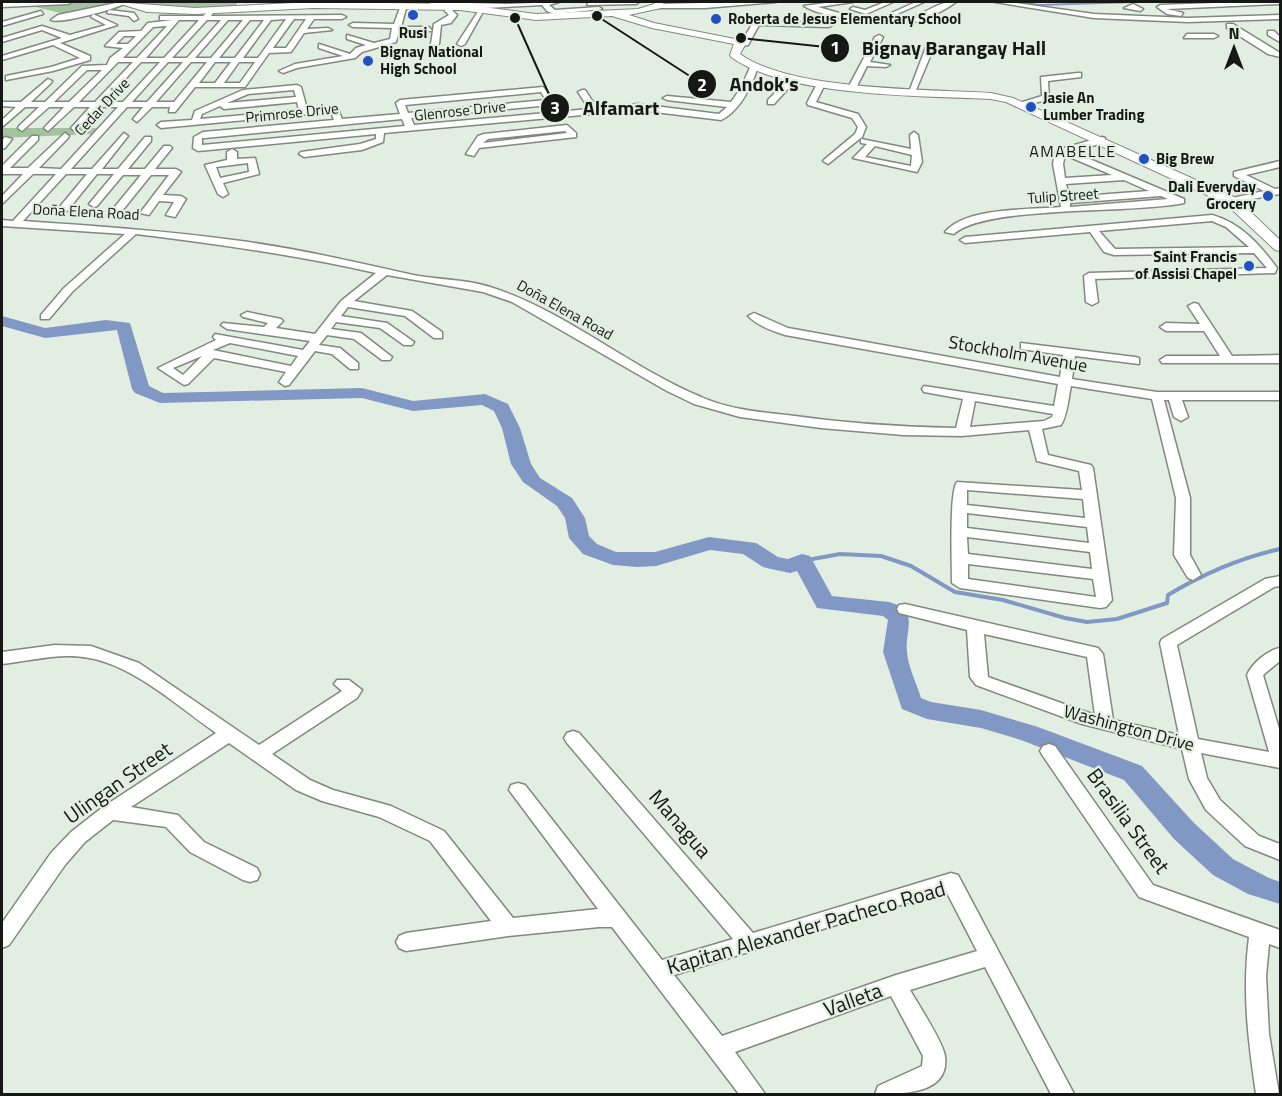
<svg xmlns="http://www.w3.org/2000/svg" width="1282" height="1096" viewBox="0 0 1282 1096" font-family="'Titillium Web',sans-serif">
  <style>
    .green { fill: #a4c1a0 }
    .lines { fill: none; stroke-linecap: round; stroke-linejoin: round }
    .stream-far1 { stroke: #8198c4; stroke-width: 2 }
    .stream { stroke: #8198c4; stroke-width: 4 }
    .river { fill: #8198c4; fill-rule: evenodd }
    .minor-casing { stroke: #80897e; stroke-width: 3 }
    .major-casing { stroke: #80897e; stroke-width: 2 }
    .minor { fill: #fff; fill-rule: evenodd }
    .major { fill: #fff; fill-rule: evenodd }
    .poi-dot { fill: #2051be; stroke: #e3eee2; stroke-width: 2 }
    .labels { text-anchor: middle; stroke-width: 4.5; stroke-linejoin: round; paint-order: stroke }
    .far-poi-label { font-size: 15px; font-weight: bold; fill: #151814; stroke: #e3eee2; text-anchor: start }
    .far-street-label { font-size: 15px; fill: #151814; stroke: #e3eee2 }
    .far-neighbourhood-label { font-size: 16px; letter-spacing: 1.5px; fill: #151814; stroke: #e3eee2 }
    .street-label { font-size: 18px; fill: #151814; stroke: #e3eee2 }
    .near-street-label { font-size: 21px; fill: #151814; stroke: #e3eee2 }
    .leader { fill: none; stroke: #151814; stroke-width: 2 }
    .callout-dot { fill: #151814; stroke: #e3eee2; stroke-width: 2 }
    .mark-label { font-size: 18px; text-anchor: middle; font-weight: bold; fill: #fff }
    .callout-label { font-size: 20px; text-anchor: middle; font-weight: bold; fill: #151814; stroke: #e3eee2; stroke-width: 4.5; stroke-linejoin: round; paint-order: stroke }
  </style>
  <rect width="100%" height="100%" fill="#e3eee2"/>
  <!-- green -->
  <g class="green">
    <polygon points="71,2 113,2 117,3 69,15 27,5"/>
    <polygon points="144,2 248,2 237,2 236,7 196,11 129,4"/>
    <polygon points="2,128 97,128 92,134 2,138"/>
  </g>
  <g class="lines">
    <!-- stream-far1 -->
    <polyline class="stream-far1" points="1017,2 1039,5 1135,2"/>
    <!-- stream -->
    <path class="stream" d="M802 561 840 554 881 556 911 566 955 592 1003 600 1065 618 1087 622 1117 619 1167 603 1168 595C1203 574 1240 558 1280 549"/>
    <!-- river -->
    <path class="river" d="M2 316 45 328 106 320 130 323 149 386 163 393 362 388 413 401 485 394 508 404 520 428 531 464 540 478 572 498 585 518 589 536 597 544 616 552H655L709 537 756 543 778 557 788 559 802 554 810 556 832 596 889 602C921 611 904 630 907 652 908 667 917 684 921 698L931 702 981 710 1038 727 1142 766 1194 823 1233 859 1267 877 1280 882V904L1248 894 1213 875 1174 839 1124 780 1021 740 981 728 927 719 902 709 883 652 888 620 883 616 817 608 797 571 790 573 771 569 763 567 743 554 710 550 656 566 637 567 613 565 583 554 569 538 565 518 557 506 523 482 511 464 502 428 494 411 482 405 413 411 362 398 160 403 135 393 132 389 117 330 45 338 2 326Z"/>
    <defs>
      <g id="minor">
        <polygon points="71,2 68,4 2,7 2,3"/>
        <path d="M121 2 126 3C116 9 60 24 51 20L58 15Z"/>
        <polygon points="431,2 506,4 559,2 549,5 555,10 599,7 602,9 554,14 547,11 542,5 485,8 465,44 461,46 457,44 481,7 452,7 452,10 457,15 451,23 441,25 439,44 435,46 431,44 434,24 449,15 445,11 446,6 429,5"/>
        <polygon points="589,2 639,2 636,4 587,5"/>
        <polygon points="746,2 776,2 705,8 658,8 655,6 658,4"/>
        <path d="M833 2H853L818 7 846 15 902 20C921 18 938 0 956 2 945 10 924 21 909 23 887 27 823 18 804 6Z"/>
        <polygon points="885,2 893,2 866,14 850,9 853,7 865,10"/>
        <polygon points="916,2 924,2 895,15 889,14"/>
        <polygon points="995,2 1009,2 1094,14 1188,18 1280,15 1280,19 1188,22 1094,18"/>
        <polygon points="1243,2 1280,2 1280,4 1167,9 1183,13 1181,16 1167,14 1157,7 1160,5"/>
        <polygon points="1133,4 1143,9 1140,11 1124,8"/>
        <polygon points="403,6 406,8 401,27 429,27 432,31 399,31 396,42 362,52 355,58 297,68 283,73 279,71 295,64 343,56 319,48 319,44 350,54 356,48 366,45 347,39 347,35 374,43 390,39 392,28 353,27 349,25 353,23 394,24 400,8"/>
        <path d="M211 9 214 11 211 16 342 15 346 17 342 19H314L307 29 328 28 332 30 304 33 291 52 269 53 245 87H195L175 112H169L170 107H152L137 122 133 119 143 107H127L71 169H92L124 133 128 136 102 169H118L145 137H151V141L128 169H145L164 146H170L172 148 155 169H176L181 172 163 195 181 196 186 199 175 217 166 215 174 202 159 201 149 215 140 213 169 175H151L122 211 118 212 113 209 141 175H123L97 206 94 207 89 204 114 174H97L67 211 63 212 58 209 87 174H66L23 221C96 226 169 231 241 241 299 249 356 262 413 275 438 280 466 279 490 287 564 310 629 367 701 397 728 409 758 412 787 415 843 423 899 427 956 428L963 399 924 392 922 389 924 386 1054 406 1058 384 785 335C772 331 758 326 748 316L754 313 788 328 1060 377 1063 355 1021 349V343L1135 357 1139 358V364L1075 356 1072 379 1157 392H1280V400H1182L1188 417 1181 421 1174 417 1169 400H1164L1190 498V555L1201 575 1193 580 1188 578 1174 555 1176 498 1152 399 1071 386C1068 399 1068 413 1061 425L1042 429 1048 455 1091 465 1093 468 1112 600 1106 607 1100 608 960 588 952 583C952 566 949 492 957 482L1082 490 1079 471 1037 461 1029 430 962 436 903 435 821 428 740 417 694 404 667 391 512 302 483 292 387 275 354 301 412 311 442 332V338H434L405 316 348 307 341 316 387 323 414 342 412 345H404L380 328 336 322 331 329 361 333 392 357 390 360H382L354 339 327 335 319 345 340 348 358 363V369H350L332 354 315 351 289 385 285 386 279 382 286 372 214 358 188 384 184 385 158 368 216 340 213 337 215 334 303 350 310 341 227 329 221 325 223 323 264 327 268 323 243 317 241 315 247 312 281 319 283 321 276 328 315 334 341 301 376 273C297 255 217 244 136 234L72 292 49 319H41V315L64 288 125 234 2 226V220L13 221 56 174H33L2 204V196L23 174H2V166L32 136H38V140L10 168H28L65 133 69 136 68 138 39 168 61 169 118 107H99L75 131 71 128 90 107H74L48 131 44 128 64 107H49L22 131 18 128 19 126 39 107H25L2 127V120L16 107 2 106V102H21L48 79 52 81 51 83 31 102H45L82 66 107 65 110 58 123 48 105 46 119 32 141 31 148 23 173 20H160V16H203ZM286 19 258 58H243L271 20ZM294 19H306L286 48H273ZM179 20H199L164 58H146ZM207 20H221L187 58H172ZM228 20H243L211 58H195ZM250 20H264L235 58H219ZM167 26 137 58H123L153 27ZM124 36H136L128 44H116ZM118 62H133L95 102H79ZM141 62H160L123 102H104ZM168 62H183L147 102H132ZM191 62H207L174 102H156ZM215 62H231L215 83H199ZM239 62H255L240 83H224ZM87 70H102L69 102H54ZM230 343 298 356 291 366 213 350ZM202 356 183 375 173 368ZM975 401 1053 414 1052 417 1044 421 970 427ZM967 490 1083 499 1085 518 967 505ZM967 513 1087 527 1089 543 967 528ZM967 537 1090 552 1092 569 968 554ZM968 564 1093 579 1096 597 968 579Z"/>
        <polygon points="109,10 134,13 138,19 134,21 129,16 107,13"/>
        <polygon points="41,11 43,14 2,26 2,22"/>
        <polygon points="93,14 117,25 60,43 90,56 90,60 53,71 6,80 6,76 51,67 80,58 53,45 2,60 2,56 62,38 42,30 2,42 2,38 42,26 70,35 106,25 91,17"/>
        <polygon points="754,21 829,23 833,25 829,27 759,25 748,45 737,47 736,45 742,41"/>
        <polygon points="1227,24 1233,24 1280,53 1280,57 1268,54 1227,28"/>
        <polygon points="1268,31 1274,31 1280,37 1280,42 1268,35"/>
        <polygon points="1187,34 1214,34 1218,36 1214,38 1184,38"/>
        <polygon points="879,35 883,37 870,62 890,65 886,67 867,66 856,88 850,88 849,86 875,37"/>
        <polygon points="930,45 934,47 916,90 909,92 926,47"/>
        <path d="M751 65 758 67C751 87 740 111 721 120L638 110 384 133 383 142 362 150 304 157 299 154 301 152 360 144 376 139V134L198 151 193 148 194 137 203 132 334 120 331 112 161 128 157 125 161 122 192 120 195 111 243 90 297 85 301 87 307 109 337 107 342 119 400 114 396 103 400 100 543 87 555 101 550 105 411 118 414 125 589 109 578 92 582 90H585L597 108 638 104 719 114 727 107 667 100 663 98 667 96 731 102 741 88ZM294 90 296 97 227 103 248 94ZM541 92 546 100 408 113 405 105ZM297 102 299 110 200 119 202 114 220 106 224 109ZM402 119 405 126 202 145V138H205Z"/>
        <polygon points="1078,73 1081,73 1081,77 1048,81 1049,99 1020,107 1016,104 1042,96 1041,77"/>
        <polygon points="790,77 797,79 774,104 768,104 768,100"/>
        <polygon points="821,82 825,84 816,102 858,114 866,127 862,137 828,164 823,161 825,159 855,134 858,127 852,118 808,105 807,103 817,84"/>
        <path d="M567 125 576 133V137L479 148 474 156 466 154 478 136 484 134ZM565 131 567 133 483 143 488 139Z"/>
        <path d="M914 132 918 135 922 162 917 172 853 158 867 144 861 143V139L911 149 910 135ZM875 146 912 155 911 166 865 157Z"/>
        <polygon points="5,137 12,139 5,148 2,149 2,141"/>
        <path d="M1102 137 1105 138V142L1073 152 1184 199V203C1135 214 985 205 954 234L945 232C966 207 1029 210 1061 207L1053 164 1055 153 1061 149ZM1065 155 1112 175 1065 178 1063 164ZM1124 180 1149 191 1069 197 1066 184ZM1161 196 1168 199 1070 207V203Z"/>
        <path d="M232 149 237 152V159L255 158 259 174 223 183 228 194 223 197 218 194 205 165 227 160V152ZM248 163 249 172 220 178 216 167Z"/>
        <polygon points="1280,161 1280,167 1246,175 1275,189 1280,188 1280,194 1228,203 1228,199 1264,191 1234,176 1234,172"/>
        <path d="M1212 215C1241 223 1260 245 1277 268L1275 273 1095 279 1098 302 1092 305 1086 302 1084 276 1089 273 1267 268 1254 253 1114 255 1104 252 1090 232 965 243 960 240 965 237ZM1212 221 1226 227 1249 247 1115 249 1099 231Z"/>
        <polygon points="1194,303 1198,304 1232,356 1280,355 1280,363 1162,363 1160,360 1166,356 1220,356 1204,331 1166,331 1160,327 1166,323 1200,324 1188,306"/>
        <path d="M1280 576V586L1274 587 1177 645 1198 739 1269 752 1247 675C1252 663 1268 650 1280 648V661L1263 675 1280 732V768L1201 753 1207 778 1220 800 1259 836 1280 844V860L1245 846 1206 810 1189 779 1182 749 1082 724 976 685 970 677 967 630 899 613 897 609 899 605 905 604 1098 648 1103 654 1113 720 1179 735 1160 643 1162 639 1265 579ZM984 634 1087 657 1095 715 988 677Z"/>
        <path d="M55 645 91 646 139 663 259 745 342 691 334 684 337 680H349L362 690 357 698 272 754 310 780 333 790 391 806 444 831 513 918 598 909 509 790 511 785 518 783 525 785 662 960 733 939 567 743 564 738 567 733 573 731 579 733 753 933 951 873 958 875 1074 1094H1051L985 967 910 990C918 1004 943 1042 945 1056 950 1095 901 1094 875 1094L878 1086 922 1066 923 1056 891 996 735 1052 765 1094H739L612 927H599L508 936 406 951 399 948 396 942 399 936 406 933 491 921 430 841 379 817 322 801 296 790 229 743 131 807 178 815 204 842 257 868 260 874 257 880 250 882 243 880 190 852 166 827 113 820 85 842 65 865 9 945 2 948V923L51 853 71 832 103 807 216 733C180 708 133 665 89 658 60 652 30 661 2 664V652ZM946 891 977 951 896 975 722 1036 674 975Z"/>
        <path d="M1049 744 1055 746 1153 885 1280 930V948L1269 944 1266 976 1269 1034 1279 1094H1256C1248 1039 1242 992 1249 937L1139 897 1043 756 1040 751 1043 746Z"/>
      </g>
      <path id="major" d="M114 2 195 8 313 2 460 4 536 14 638 9 654 4 656 2H664L661 8 629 15 654 23 740 40 745 45 740 54C791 91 926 89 991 93L1013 98 1236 198 1280 240V251L1275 250 1226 204 1006 102 991 99C922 96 786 97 731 57L730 55 734 44 652 28 612 16 536 20 460 10 313 8 195 14 147 12Z"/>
    </defs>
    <!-- minor casing -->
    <use href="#minor" class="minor-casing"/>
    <!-- major casing -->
    <use href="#major" class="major-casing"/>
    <!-- minor -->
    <use href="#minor" class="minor"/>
    <!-- major -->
    <use href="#major" class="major"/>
  </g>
  <!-- markers -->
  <g class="poi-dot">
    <circle cx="413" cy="15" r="6"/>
    <circle cx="716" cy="19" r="6"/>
    <circle cx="368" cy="61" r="6"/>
    <circle cx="1031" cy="107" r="6"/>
    <circle cx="1144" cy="159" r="6"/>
    <circle cx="1268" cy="196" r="6"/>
    <circle cx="1249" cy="266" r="6"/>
  </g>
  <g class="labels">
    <!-- far-poi labels -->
    <g class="far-poi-label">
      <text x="728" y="24">Roberta de Jesus Elementary School</text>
      <text x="413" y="38" text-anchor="middle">Rusi</text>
      <text x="380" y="57">Bignay National<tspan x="380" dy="17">High School</tspan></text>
      <text x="1043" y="103">Jasie An<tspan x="1043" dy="17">Lumber Trading</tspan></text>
      <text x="1156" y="164">Big Brew</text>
      <text x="1256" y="192" text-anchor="end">Dali Everyday<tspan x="1256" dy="17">Grocery</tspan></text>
      <text x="1237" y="262" text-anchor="end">Saint Francis<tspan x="1237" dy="17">of Assisi Chapel</tspan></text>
    </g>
    <!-- far-street labels -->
    <g class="far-street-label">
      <text transform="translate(102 107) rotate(-47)" y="5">Cedar Drive</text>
      <text transform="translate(460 111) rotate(-6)" y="5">Glenrose Drive</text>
      <text transform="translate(292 113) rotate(-6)" y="5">Primrose Drive</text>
      <text transform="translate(1063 196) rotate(-4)" y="5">Tulip Street</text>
      <text transform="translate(86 212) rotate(3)" y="5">Doña Elena Road</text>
      <text transform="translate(565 310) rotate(29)" y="5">Doña Elena Road</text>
    </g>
    <!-- far-neighbourhood labels -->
    <g class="far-neighbourhood-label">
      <text x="1073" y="157">AMABELLE</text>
    </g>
    <!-- street labels -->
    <g class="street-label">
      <text transform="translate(1018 354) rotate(10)" y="6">Stockholm Avenue</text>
      <text transform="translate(1129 728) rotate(15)" y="6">Washington Drive</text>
    </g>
    <!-- near-street labels -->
    <g class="near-street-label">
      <text transform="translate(118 783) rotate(-35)" y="7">Ulingan Street</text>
      <text transform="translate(1128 821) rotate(54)" y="7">Brasilia Street</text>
      <text transform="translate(680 824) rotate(49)" y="7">Managua</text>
      <text transform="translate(806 928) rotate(-16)" y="7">Kapitan Alexander Pacheco Road</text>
      <text transform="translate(853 1000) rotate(-20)" y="7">Valleta</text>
    </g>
  </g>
  <!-- callouts -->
  <path class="leader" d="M741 38L835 48M597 16L702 84M515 18L555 108"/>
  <g class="callout-dot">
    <circle cx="741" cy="38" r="6"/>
    <circle cx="597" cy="16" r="6"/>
    <circle cx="515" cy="18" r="6"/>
    <circle cx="835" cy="48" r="15"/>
    <circle cx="702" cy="84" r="15"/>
    <circle cx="555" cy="108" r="15"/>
  </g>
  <g class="mark-label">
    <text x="835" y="54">1</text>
    <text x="702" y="91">2</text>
    <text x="555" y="114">3</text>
  </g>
  <g class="callout-label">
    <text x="954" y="55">Bignay Barangay Hall</text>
    <text x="764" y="91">Andok's</text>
    <text x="621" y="115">Alfamart</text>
  </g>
  <!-- border -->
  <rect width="1282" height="1096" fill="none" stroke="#151814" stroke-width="6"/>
  <!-- north arrow -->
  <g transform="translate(1234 48)" stroke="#e3eee2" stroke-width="4.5" paint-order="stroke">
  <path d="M0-4.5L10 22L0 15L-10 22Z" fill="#151814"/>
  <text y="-9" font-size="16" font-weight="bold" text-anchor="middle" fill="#151814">N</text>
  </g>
</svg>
